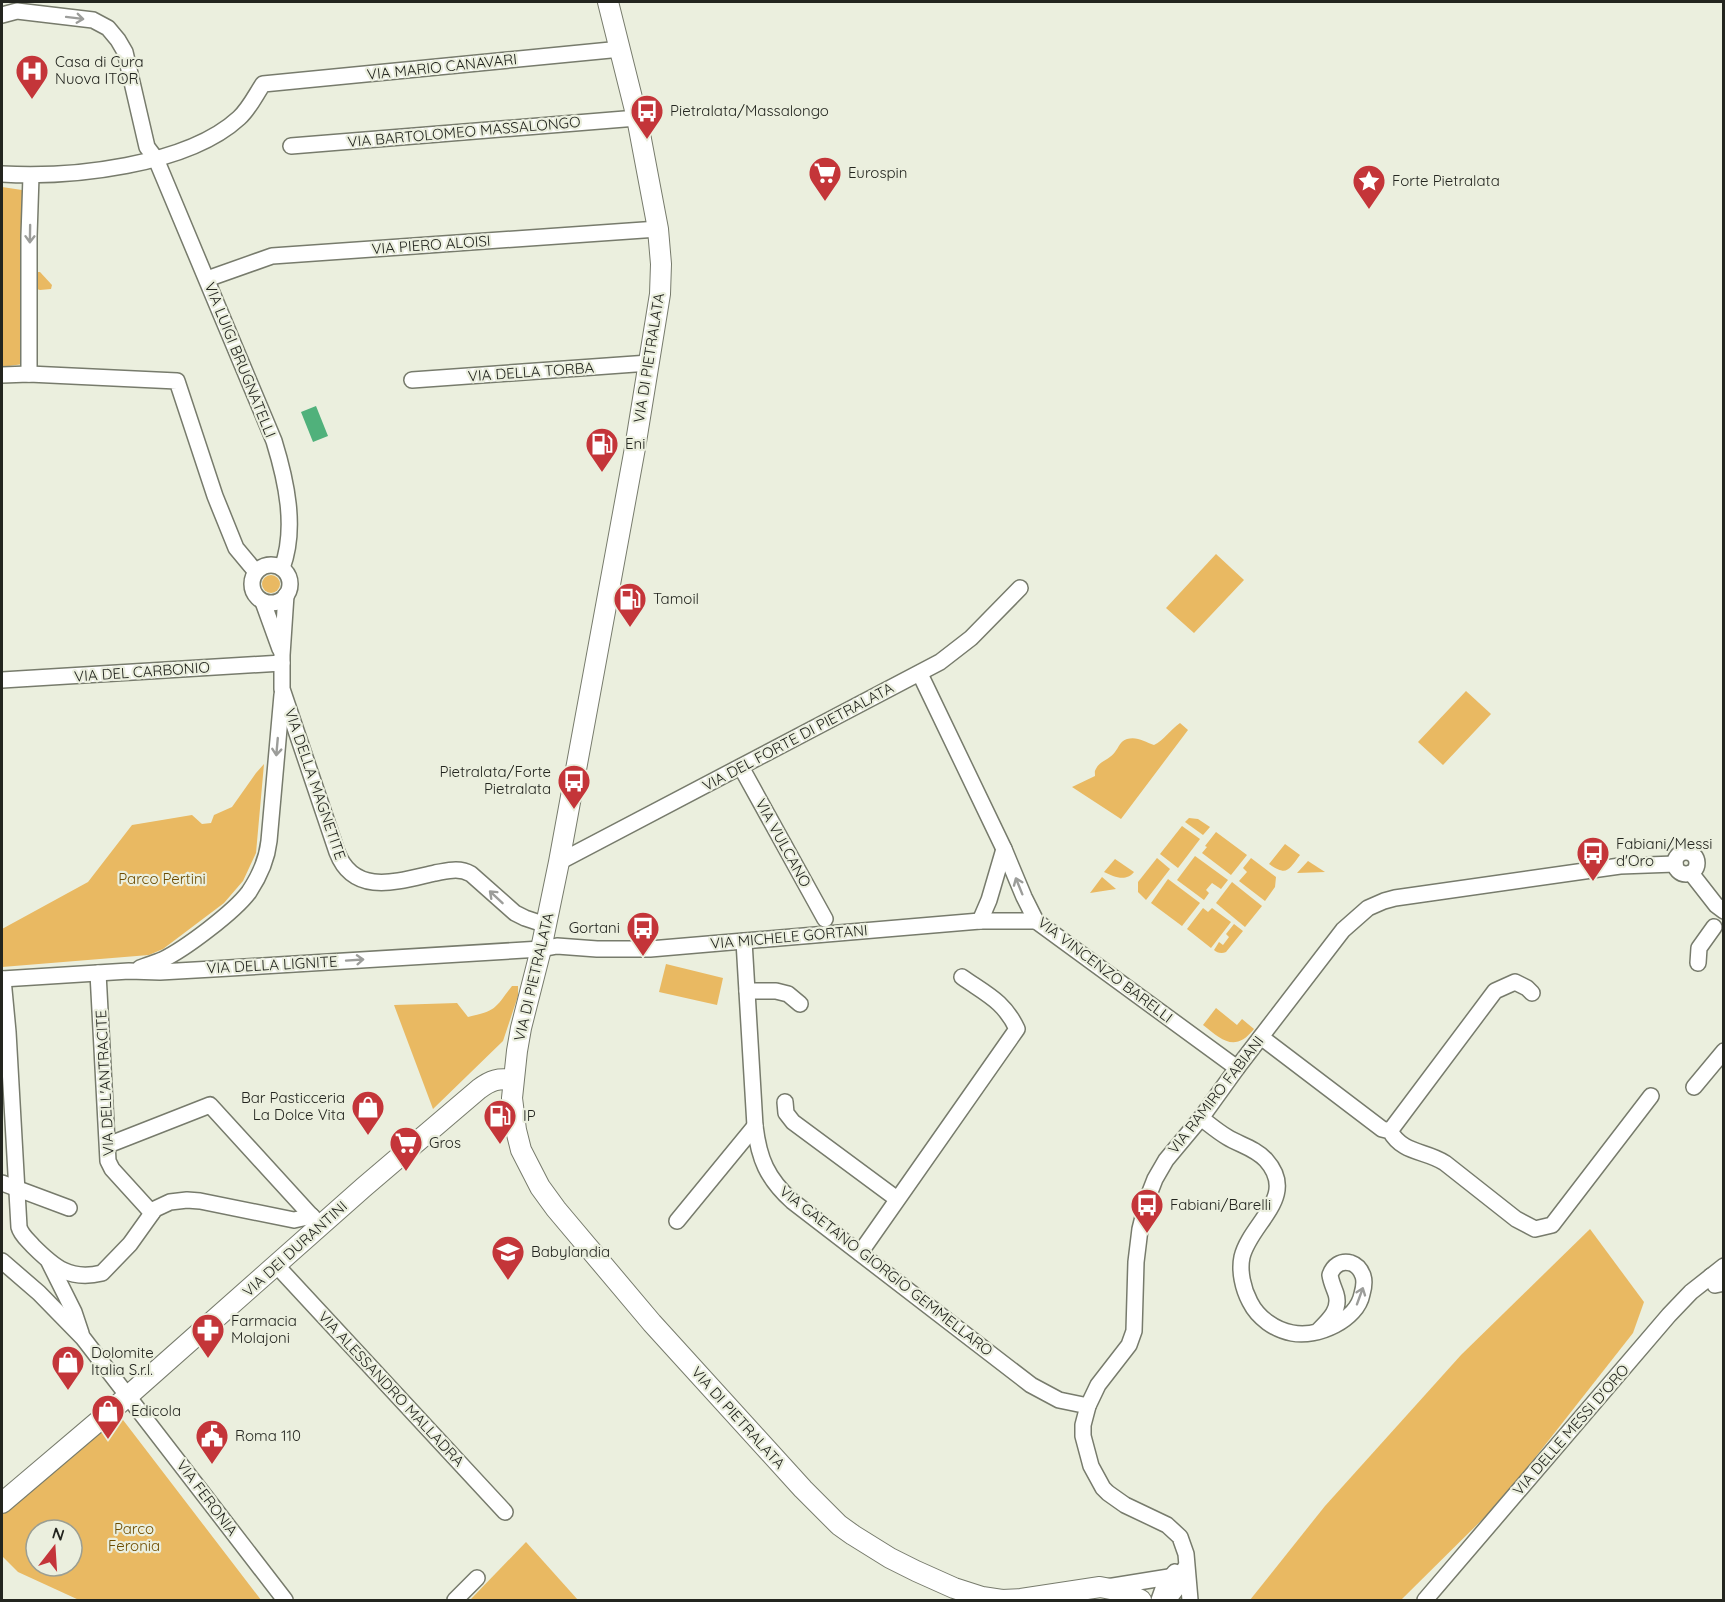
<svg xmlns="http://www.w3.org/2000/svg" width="1725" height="1602" viewBox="0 0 1725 1602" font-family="Quicksand,sans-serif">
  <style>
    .green { fill: #e9b962; fill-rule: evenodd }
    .water { fill: #50b17b }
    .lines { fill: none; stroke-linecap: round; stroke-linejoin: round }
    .minor-casing { stroke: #777b6c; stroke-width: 18 }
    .tertiary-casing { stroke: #777b6c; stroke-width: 22 }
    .minor { stroke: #fff; stroke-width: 15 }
    .tertiary { stroke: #fff; stroke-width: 20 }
    .oneway { stroke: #9c9d9a }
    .labels { text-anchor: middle; stroke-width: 4.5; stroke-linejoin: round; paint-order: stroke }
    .poi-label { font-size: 15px; fill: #23251f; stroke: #ebefde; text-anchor: start }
    .street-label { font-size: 15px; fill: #23251f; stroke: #ebefde }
    .park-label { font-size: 15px; fill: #6d4c00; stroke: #ebefde }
  </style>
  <rect width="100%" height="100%" fill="#ebefde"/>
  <!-- green -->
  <g class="green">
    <polygon points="2,187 22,190 23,364 2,367"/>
    <polygon points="37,272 40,272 52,285 51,289 40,290 37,289"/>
    <polygon points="1216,554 1244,580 1194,633 1166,608"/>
    <circle cx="271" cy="584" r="9"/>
    <polygon points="1466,691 1491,714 1443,765 1418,742"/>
    <path d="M1180 723 1188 730 1121 819 1072 787 1095 776C1095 771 1094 772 1097 767 1101 761 1110 759 1115 752 1119 747 1120 741 1127 739 1137 736 1145 742 1154 745 1164 740 1170 730 1180 723Z"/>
    <polygon points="264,764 256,853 243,881 224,903 163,949 149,955 2,967 2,929 88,882 132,825 192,815 202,824 211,823 214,815 232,807 256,773"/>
    <polygon points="1189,818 1198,819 1210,827 1203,835 1185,822"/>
    <polygon points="1182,826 1200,839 1178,868 1160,854"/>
    <polygon points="1216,832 1247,855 1231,875 1202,853 1207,847 1205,846"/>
    <path d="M1285 844 1300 855C1288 871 1287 876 1269 864Z"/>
    <polygon points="1195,856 1228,880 1221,889 1212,883 1206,890 1209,893 1204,900 1177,880"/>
    <polygon points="1157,858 1170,869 1146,900 1138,892 1138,882"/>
    <polygon points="1251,858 1276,877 1275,887 1265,901 1239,881 1247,872 1243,868"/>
    <path d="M1115 859 1134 872C1126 882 1114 877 1104 872Z"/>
    <polygon points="1308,861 1325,872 1297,873"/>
    <polygon points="1102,877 1116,889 1090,893"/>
    <polygon points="1168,879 1200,903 1182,926 1151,903"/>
    <polygon points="1232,882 1262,906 1245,927 1216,903"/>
    <polygon points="1203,908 1208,912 1212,908 1231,922 1211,948 1187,929"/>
    <path d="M1234 924 1243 931 1226 952C1222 954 1217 953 1214 950L1219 942 1223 945 1229 937 1226 934Z"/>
    <polygon points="666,964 723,978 717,1005 659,992"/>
    <path d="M512 986H518V996L503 1041 433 1109 394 1005 457 1003 468 1017C497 1011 495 1008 512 986Z"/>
    <path d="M1216 1008 1237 1025 1242 1019 1254 1029C1235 1053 1222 1040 1203 1025Z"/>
    <polygon points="1590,1229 1644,1302 1633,1333 1501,1501 1401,1600 1250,1600 1325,1506 1461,1355"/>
    <path d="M120 1416 261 1600H79L18 1572 2 1556V1514ZM36 1530H72V1566H36Z"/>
    <polygon points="526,1542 578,1600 470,1600"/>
  </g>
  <!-- water -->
  <polygon class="water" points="316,406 328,436 313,442 301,412"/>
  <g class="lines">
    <defs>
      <g id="minor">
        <path d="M2 15 17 11 93 20 108 28 118 40 125 52 147 147 156 159 274 441C286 480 297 528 282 568"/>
        <polyline points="291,146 637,118"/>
        <path d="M2 174C70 178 187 166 239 118 249 109 255 96 263 84L621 49"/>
        <polyline points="207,279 272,256 658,229"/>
        <polyline points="29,374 29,236 31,176"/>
        <polyline points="2,375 29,374 177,381 215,496 236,548 256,572"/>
        <polyline points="412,380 649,363"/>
        <circle cx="271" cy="584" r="19"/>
        <path d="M286 595 282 655V689L337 852C354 897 399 881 435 873 447 871 459 867 471 874L515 913 525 918 546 925"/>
        <polyline points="263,602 280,649"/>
        <polyline points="920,674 1004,849 1024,897 1036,921 1237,1068"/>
        <polyline points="2,680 282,663"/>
        <polyline points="741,767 825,919"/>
        <circle cx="1686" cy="863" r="11"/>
        <polyline points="559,862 940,662 971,638 1020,588"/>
        <polyline points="1691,873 1716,905 1724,911"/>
        <polyline points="980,921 989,900 1004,849"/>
        <path d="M744 941 755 1126C759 1159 767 1178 792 1201L1031 1385 1059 1400 1088 1406"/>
        <polyline points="1698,963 1699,948 1714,927"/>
        <path d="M140 968C147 965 155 963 162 960 185 949 234 912 249 892 259 877 267 859 269 841L282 695"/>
        <polyline points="98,973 108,1161 112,1169 152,1213"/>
        <polyline points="2,979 129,971 160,972 213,969 541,949 557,946 597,949 650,949 980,921 1036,921"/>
        <path d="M3 979 8 1032 19 1227C21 1235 28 1240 33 1246 54 1267 70 1281 102 1273L130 1244 155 1209 170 1202 187 1200 200 1201 294 1220 312 1216"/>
        <polyline points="747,991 776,991 788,994 800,1004"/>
        <path d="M1261 1037 1382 1129 1390 1131C1403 1154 1425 1150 1445 1163L1516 1219 1535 1229 1552 1225 1651 1096"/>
        <polyline points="1694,1087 1724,1051"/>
        <polyline points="785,1102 786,1113 793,1122 897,1199"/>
        <path d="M1201 1118C1209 1124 1217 1131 1227 1137 1240 1145 1255 1148 1266 1160 1299 1197 1250 1223 1242 1257 1239 1271 1243 1289 1250 1302 1258 1318 1275 1330 1292 1333 1318 1338 1357 1320 1362 1294 1364 1287 1365 1282 1363 1276 1361 1270 1357 1265 1351 1263 1341 1260 1333 1266 1330 1275 1331 1282 1334 1288 1336 1294 1341 1310 1328 1321 1317 1332"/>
        <polyline points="1390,1131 1495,991 1515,982 1527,988 1532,993"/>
        <polyline points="108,1145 210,1105 316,1221"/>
        <polyline points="2,1183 69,1208"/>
        <polyline points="677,1221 755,1126"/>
        <path d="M860 1253 1017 1029C1004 1001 986 994 962 977"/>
        <polyline points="2,1261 39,1293 83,1338 285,1600"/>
        <polyline points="49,1262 74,1312 81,1333"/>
        <polyline points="277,1266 505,1512"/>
        <polyline points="1711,1276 1715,1285 1724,1283"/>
        <polyline points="1107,1587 1169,1577"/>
        <polyline points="455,1600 477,1578"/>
        <polyline points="1159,1600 1164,1586 1175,1572"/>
        <polyline points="1168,1600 1182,1582 1185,1568"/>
        <polyline points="1190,1600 1186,1554 1180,1537 1167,1525 1125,1505 1108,1493 1103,1488 1091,1466 1083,1436 1083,1425 1088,1406 1098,1385 1129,1345 1134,1331 1136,1262 1140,1229 1148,1197 1155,1179 1166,1160 1201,1118 1237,1068 1343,930 1368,908 1384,901 1395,898 1620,866 1675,864"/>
        <polyline points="1425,1600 1669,1315 1691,1292 1724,1266"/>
      </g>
      <g id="tertiary">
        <polyline points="608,2 637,118 658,229 661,264 660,294 635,448 559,862 541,949 521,1028 517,1051 512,1098 516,1130 521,1150 540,1187 556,1209 652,1323 803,1489 839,1525 853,1535 890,1558 916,1571 954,1588 982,1597 1002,1600 1021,1599 1100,1587 1121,1591 1141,1600"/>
        <path d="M2 1503 128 1396 364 1187 479 1089C491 1080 498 1078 513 1080"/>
      </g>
    </defs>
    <!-- minor casing -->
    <use href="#minor" class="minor-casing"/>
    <!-- tertiary casing -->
    <use href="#tertiary" class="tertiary-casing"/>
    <!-- minor -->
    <use href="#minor" class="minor"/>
    <!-- tertiary -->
    <use href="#tertiary" class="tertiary"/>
  </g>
  <!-- one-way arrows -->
  <defs><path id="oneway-shaft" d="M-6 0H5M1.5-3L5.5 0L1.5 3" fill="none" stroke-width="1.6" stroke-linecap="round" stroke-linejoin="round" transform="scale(1.5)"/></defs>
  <g class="oneway">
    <use href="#oneway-shaft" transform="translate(75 18) rotate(7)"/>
    <use href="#oneway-shaft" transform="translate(30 234) rotate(91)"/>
    <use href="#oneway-shaft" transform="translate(277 747) rotate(95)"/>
    <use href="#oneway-shaft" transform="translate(1019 886) rotate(-112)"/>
    <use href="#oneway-shaft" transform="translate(496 897) rotate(-137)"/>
    <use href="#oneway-shaft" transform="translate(355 960) rotate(-4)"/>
    <use href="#oneway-shaft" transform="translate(1360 1296) rotate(-70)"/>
  </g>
  <!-- icons -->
  <defs>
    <symbol id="hospital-pin" viewBox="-11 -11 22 30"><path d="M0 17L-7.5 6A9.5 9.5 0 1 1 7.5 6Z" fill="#c43539" stroke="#ebefde"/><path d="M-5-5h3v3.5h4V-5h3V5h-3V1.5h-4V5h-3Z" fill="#fff"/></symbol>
    <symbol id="bus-pin" viewBox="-11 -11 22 30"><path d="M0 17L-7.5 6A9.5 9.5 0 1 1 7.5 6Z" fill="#c43539" stroke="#ebefde"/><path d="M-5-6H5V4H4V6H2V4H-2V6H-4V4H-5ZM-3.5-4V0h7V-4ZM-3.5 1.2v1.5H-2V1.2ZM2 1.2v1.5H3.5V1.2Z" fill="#fff"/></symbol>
    <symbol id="supermarket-pin" viewBox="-11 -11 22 30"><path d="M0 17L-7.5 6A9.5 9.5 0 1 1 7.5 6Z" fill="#c43539" stroke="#ebefde"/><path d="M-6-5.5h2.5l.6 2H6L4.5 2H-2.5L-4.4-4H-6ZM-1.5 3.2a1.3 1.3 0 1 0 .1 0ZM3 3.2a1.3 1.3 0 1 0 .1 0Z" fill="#fff"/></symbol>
    <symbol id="sight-pin" viewBox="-11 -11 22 30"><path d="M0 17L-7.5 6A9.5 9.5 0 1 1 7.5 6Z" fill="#c43539" stroke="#ebefde"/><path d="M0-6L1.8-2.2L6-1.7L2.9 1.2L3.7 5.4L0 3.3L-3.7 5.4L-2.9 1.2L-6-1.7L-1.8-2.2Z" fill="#fff"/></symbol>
    <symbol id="fuel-pin" viewBox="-11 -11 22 30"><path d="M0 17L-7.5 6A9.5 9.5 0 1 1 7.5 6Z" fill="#c43539" stroke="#ebefde"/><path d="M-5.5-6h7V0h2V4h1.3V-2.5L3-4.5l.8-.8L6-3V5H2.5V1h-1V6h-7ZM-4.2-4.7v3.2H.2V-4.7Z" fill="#fff"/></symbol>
    <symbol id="shop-pin" viewBox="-11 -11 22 30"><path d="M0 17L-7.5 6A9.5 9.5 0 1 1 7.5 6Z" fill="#c43539" stroke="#ebefde"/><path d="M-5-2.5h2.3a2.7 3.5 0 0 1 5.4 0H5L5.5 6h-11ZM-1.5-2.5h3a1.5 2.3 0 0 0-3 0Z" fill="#fff"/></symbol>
    <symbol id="school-pin" viewBox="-11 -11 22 30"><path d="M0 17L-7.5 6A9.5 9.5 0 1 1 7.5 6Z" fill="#c43539" stroke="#ebefde"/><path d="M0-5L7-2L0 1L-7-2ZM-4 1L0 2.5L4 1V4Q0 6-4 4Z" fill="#fff"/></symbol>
    <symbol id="pharmacy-pin" viewBox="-11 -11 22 30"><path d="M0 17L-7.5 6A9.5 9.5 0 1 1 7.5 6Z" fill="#c43539" stroke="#ebefde"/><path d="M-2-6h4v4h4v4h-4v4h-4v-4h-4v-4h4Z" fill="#fff"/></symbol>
    <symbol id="civic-pin" viewBox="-11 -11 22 30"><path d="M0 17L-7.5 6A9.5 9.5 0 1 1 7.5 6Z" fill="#c43539" stroke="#ebefde"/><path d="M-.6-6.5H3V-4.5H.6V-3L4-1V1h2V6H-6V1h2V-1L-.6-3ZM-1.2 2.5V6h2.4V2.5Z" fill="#fff"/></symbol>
  </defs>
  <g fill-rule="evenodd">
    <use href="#hospital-pin" x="13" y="52" width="38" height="52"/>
    <use href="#bus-pin" x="628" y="92" width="38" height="52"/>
    <use href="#supermarket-pin" x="806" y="154" width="38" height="52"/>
    <use href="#sight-pin" x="1350" y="162" width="38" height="52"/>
    <use href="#fuel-pin" x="583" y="425" width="38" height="52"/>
    <use href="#fuel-pin" x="611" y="580" width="38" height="52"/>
    <use href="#bus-pin" x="555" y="762" width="38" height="52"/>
    <use href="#bus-pin" x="1574" y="834" width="38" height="52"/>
    <use href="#bus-pin" x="624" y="909" width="38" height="52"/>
    <use href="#shop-pin" x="349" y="1088" width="38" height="52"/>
    <use href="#fuel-pin" x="481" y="1097" width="38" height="52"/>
    <use href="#supermarket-pin" x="387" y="1124" width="38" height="52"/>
    <use href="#bus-pin" x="1128" y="1186" width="38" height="52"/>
    <use href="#school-pin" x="489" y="1233" width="38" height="52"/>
    <use href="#pharmacy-pin" x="189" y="1311" width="38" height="52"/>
    <use href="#shop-pin" x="49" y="1343" width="38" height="52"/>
    <use href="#shop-pin" x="89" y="1392" width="38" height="52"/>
    <use href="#civic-pin" x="193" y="1417" width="38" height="52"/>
  </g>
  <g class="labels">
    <!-- poi labels -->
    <g class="poi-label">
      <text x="55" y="67">Casa di Cura<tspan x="55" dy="17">Nuova ITOR</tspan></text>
      <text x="670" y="116">Pietralata/Massalongo</text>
      <text x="848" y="178">Eurospin</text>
      <text x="1392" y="186">Forte Pietralata</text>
      <text x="625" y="449">Eni</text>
      <text x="653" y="604">Tamoil</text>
      <text x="551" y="777" text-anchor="end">Pietralata/Forte<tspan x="551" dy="17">Pietralata</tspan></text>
      <text x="1616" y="849">Fabiani/Messi<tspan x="1616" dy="17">d'Oro</tspan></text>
      <text x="620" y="933" text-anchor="end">Gortani</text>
      <text x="345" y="1103" text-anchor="end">Bar Pasticceria<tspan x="345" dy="17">La Dolce Vita</tspan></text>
      <text x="523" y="1121">IP</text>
      <text x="429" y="1148">Gros</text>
      <text x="1170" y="1210">Fabiani/Barelli</text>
      <text x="531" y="1257">Babylandia</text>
      <text x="231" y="1326">Farmacia<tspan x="231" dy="17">Molajoni</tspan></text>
      <text x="91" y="1358">Dolomite<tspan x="91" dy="17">Italia S.r.l.</tspan></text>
      <text x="131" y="1416">Edicola</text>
      <text x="235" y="1441">Roma 110</text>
    </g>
    <!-- street labels -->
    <g class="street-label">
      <text transform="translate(442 67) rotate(-6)" y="5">VIA MARIO CANAVARI</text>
      <text transform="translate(464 132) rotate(-5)" y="5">VIA BARTOLOMEO MASSALONGO</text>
      <text transform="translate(431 245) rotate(-4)" y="5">VIA PIERO ALOISI</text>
      <text transform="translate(649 358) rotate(-81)" y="5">VIA DI PIETRALATA</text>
      <text transform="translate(240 360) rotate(68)" y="5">VIA LUIGI BRUGNATELLI</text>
      <text transform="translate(531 372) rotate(-4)" y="5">VIA DELLA TORBA</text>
      <text transform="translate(142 672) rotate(-4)" y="5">VIA DEL CARBONIO</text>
      <text transform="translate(798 737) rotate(-28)" y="5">VIA DEL FORTE DI PIETRALATA</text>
      <text transform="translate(315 784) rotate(71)" y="5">VIA DELLA MAGNETITE</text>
      <text transform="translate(783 843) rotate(61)" y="5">VIA VULCANO</text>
      <text transform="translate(789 937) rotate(-5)" y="5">VIA MICHELE GORTANI</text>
      <text transform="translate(272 965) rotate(-3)" y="5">VIA DELLA LIGNITE</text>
      <text transform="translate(1105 970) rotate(37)" y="5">VIA VINCENZO BARELLI</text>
      <text transform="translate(534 977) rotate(-77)" y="5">VIA DI PIETRALATA</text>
      <text transform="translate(105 1083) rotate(-93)" y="5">VIA DELL'ANTRACITE</text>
      <text transform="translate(1216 1095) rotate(-52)" y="5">VIA RAMIRO FABIANI</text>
      <text transform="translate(295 1249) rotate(-42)" y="5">VIA DEI DURANTINI</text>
      <text transform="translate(886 1271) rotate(38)" y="5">VIA GAETANO GIORGIO GEMMELLARO</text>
      <text transform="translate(391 1389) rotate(47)" y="5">VIA ALESSANDRO MALLADRA</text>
      <text transform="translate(738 1418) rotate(48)" y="5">VIA DI PIETRALATA</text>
      <text transform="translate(1571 1430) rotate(-49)" y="5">VIA DELLE MESSI D'ORO</text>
      <text transform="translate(207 1498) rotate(53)" y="5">VIA FERONIA</text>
    </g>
    <!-- park labels -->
    <g class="park-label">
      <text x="162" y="884">Parco Pertini</text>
      <text x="134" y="1534">Parco<tspan x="134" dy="17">Feronia</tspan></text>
    </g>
  </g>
  <!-- border -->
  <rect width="1725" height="1602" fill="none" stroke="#23251f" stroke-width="6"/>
  <!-- north arrow -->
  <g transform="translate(54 1548) rotate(17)"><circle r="28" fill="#ebefde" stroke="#9b9e92" stroke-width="1.5"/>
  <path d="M0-4.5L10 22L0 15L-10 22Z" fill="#c43539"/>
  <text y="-9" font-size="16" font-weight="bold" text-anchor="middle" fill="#23251f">N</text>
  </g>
</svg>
